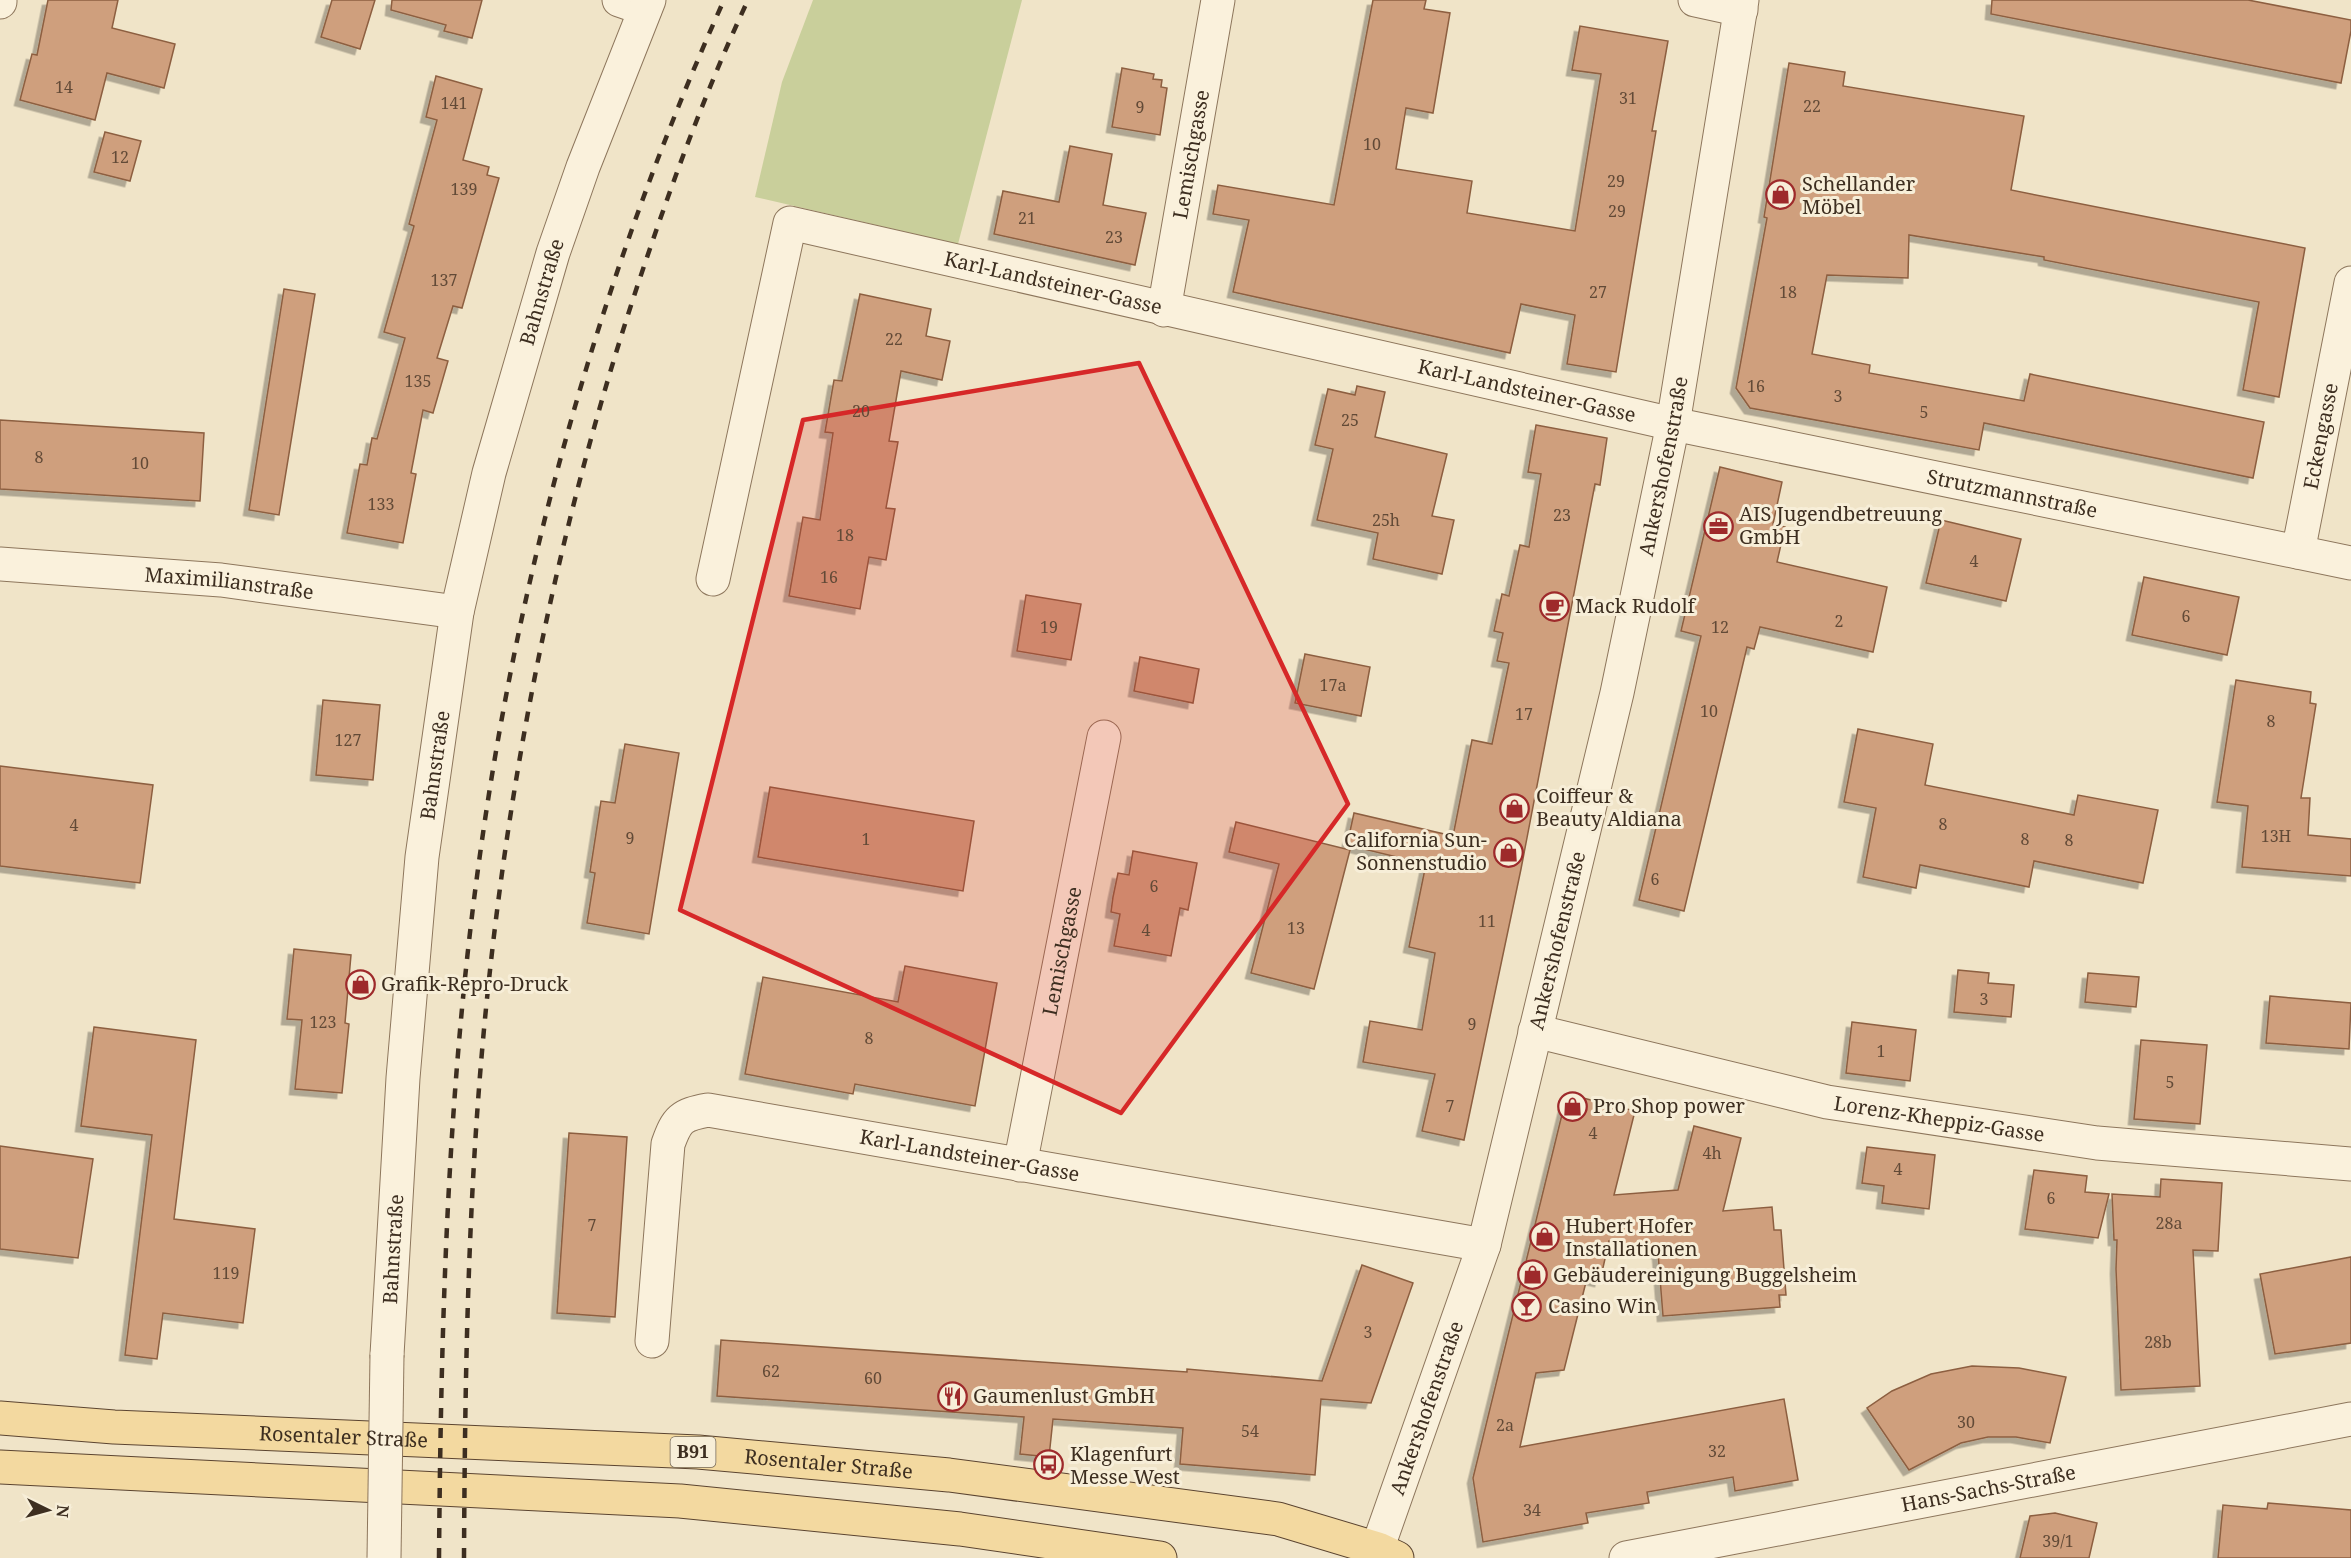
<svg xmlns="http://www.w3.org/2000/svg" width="2351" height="1558" viewBox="0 0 2351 1558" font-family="'Noto Serif',serif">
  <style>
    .green { fill: #c9cf9b }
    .building { fill: #cf9f7d; stroke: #8d5f41; stroke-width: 1.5; filter: url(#shadow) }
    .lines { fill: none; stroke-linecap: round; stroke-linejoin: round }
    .minor-casing { stroke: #8d765c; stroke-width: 35 }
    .major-casing { stroke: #5b4430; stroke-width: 35 }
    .minor { stroke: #faf1dc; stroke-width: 33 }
    .major { stroke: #f3d9a0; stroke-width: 33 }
    .rail { stroke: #3d2e20; stroke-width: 4.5; stroke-dasharray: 10 10; stroke-linecap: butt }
    .minor-bridge-casing { stroke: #8d765c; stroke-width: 35; stroke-linecap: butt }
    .minor-bridge { stroke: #faf1dc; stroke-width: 33 }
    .marked { fill: #d62828; fill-opacity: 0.2; stroke: #d62828; stroke-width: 4.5; stroke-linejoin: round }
    .labels { text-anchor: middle; stroke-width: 6; stroke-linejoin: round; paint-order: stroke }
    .number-label { font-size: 16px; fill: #624a37 }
    .shield { fill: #f7eed8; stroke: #756857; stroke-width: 1.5 }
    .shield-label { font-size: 18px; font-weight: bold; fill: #3d2e20 }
    .street-label { font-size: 20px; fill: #3d2e20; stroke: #f7eed8 }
    .poi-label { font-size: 20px; fill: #3d2e20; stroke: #f7eed8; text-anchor: start }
  </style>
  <defs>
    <filter id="shadow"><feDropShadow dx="-5.5" dy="5.5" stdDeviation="0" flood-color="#0004"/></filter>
  </defs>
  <rect width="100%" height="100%" fill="#f0e4c8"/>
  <!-- green -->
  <polygon class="green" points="813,0 1022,0 958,244 755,197 782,82"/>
  <!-- building -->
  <g class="building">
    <polygon points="48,0 118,0 112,28 175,44 164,88 107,73 95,120 20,100 32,54 37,55"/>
    <polygon points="332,0 375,0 360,49 321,37"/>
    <polygon points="392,0 482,0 472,38 444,31 446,25 391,10"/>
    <polygon points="1373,0 1426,0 1424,9 1450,13 1433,113 1406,108 1396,169 1472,181 1467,213 1575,231 1601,74 1572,70 1580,26 1668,41 1652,131 1656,131 1616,372 1567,364 1575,315 1521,304 1510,353 1233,292 1249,220 1213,214 1218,185 1334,205"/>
    <polygon points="1992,0 2248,0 2351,20 2351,31 2341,83 1991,14"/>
    <polygon points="1789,63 1845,72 1843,86 2024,116 2011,190 2305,248 2279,397 2243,390 2259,302 2044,260 2044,257 1909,235 1908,278 1827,275 1812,354 1870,365 1869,373 2024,401 2030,374 2264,422 2253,478 1984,423 1979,450 1750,408 1736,388 1767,218 1764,217"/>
    <polygon points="1122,68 1154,74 1153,79 1162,80 1161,87 1167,88 1160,135 1112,127"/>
    <polygon points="436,76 482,89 463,160 489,167 487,175 499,178 462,308 453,306 437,358 448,361 433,413 423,410 411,473 416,474 403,543 347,533 360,464 367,465 372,438 377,439 405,338 384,332 414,226 409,224 437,120 426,117"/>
    <polygon points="105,132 141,141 130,181 94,172"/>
    <polygon points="1070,146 1112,154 1103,205 1146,213 1135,265 994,234 1003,191 1059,202"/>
    <polygon points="284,289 315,294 279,515 249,510"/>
    <polygon points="860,294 931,309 926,336 950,341 942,380 901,371 889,441 898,442 886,508 895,509 886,560 869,557 860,609 789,596 803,517 820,520 833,433 825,432 834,380 842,381"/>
    <polygon points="1357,386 1385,392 1375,437 1447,454 1432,516 1454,520 1442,574 1373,559 1378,533 1317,520 1333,449 1315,445 1328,389 1355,395"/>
    <polygon points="0,420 204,433 200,501 0,489"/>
    <polygon points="1536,425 1607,438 1600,485 1595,484 1521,869 1464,1140 1422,1131 1435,1074 1363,1062 1370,1021 1422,1030 1435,953 1409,947 1426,864 1347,845 1354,813 1453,836 1472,740 1492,744 1509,663 1497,661 1503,633 1494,631 1502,594 1509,596 1520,545 1529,547 1541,474 1528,472"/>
    <polygon points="1720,467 1782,482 1773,524 1785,527 1777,562 1887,587 1873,652 1760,627 1754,649 1747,647 1684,911 1639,900 1701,636 1681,631"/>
    <polygon points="1941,520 2021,539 2006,601 1926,583"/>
    <polygon points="2144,577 2239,597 2227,655 2132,635"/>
    <polygon points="1026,595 1081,604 1071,660 1017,651"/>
    <polygon points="1305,654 1370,667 1361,716 1295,703"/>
    <polygon points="1140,657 1199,669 1193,703 1134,691"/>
    <polygon points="2236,680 2311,692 2310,703 2316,704 2301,798 2310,798 2308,835 2351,839 2351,876 2242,867 2248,806 2217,802"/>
    <polygon points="323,700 380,705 373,780 316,775"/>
    <polygon points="1858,729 1933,744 1925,785 2074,815 2078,795 2158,810 2143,883 2034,861 2029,887 1920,865 1916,888 1863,877 1876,808 1844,802"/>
    <polygon points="625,744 679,753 649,934 587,923 595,873 590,872 601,801 615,803"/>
    <polygon points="0,766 153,785 140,883 0,866"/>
    <polygon points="770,787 974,821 963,891 758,857"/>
    <polygon points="1236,822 1350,850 1314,989 1251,973 1279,864 1229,852"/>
    <polygon points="1133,851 1197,863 1188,910 1180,908 1171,956 1114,946 1120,914 1111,912 1113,897 1118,873 1129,875"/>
    <polygon points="294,949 351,955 345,1023 349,1024 342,1093 295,1089 302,1020 287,1019"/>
    <polygon points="905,966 997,983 975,1106 855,1084 853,1094 745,1074 763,977 898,1002"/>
    <polygon points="1958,970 1989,973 1988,983 2014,985 2011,1017 1954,1012"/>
    <polygon points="2088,973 2139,977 2136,1007 2085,1002"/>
    <polygon points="2270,996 2351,1003 2349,1049 2266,1043"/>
    <polygon points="1852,1022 1916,1030 1910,1081 1846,1073"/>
    <polygon points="94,1027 196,1040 174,1219 255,1229 243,1323 163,1313 157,1359 125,1355 152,1135 81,1126"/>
    <polygon points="2141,1040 2207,1045 2200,1124 2134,1119"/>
    <polygon points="1567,1094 1635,1111 1614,1195 1678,1190 1694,1126 1741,1138 1723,1211 1772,1207 1774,1230 1781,1230 1786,1295 1779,1295 1780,1307 1663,1316 1658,1253 1609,1241 1600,1281 1587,1278 1564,1370 1536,1373 1520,1447 1784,1399 1798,1480 1735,1491 1733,1477 1647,1492 1649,1503 1586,1513 1588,1523 1483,1542 1473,1478"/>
    <polygon points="569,1133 627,1137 615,1317 557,1313"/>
    <polygon points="0,1146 93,1159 78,1258 0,1249"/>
    <polygon points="1867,1147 1935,1155 1929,1209 1882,1203 1884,1186 1862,1183"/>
    <polygon points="2034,1170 2087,1176 2085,1192 2109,1194 2098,1238 2025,1229"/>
    <polygon points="2161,1179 2222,1183 2218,1251 2193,1250 2200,1386 2121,1390 2116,1269 2117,1240 2114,1240 2112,1194 2160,1197"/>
    <polygon points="2351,1257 2351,1343 2275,1354 2260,1274"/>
    <polygon points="1362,1265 1413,1283 1371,1403 1321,1399 1315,1475 1180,1464 1183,1428 1053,1419 1049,1457 1020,1454 1024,1417 717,1396 721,1340 1187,1372 1187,1369 1322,1381"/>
    <polygon points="1972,1366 2019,1368 2066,1377 2050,1443 2016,1437 1988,1437 1961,1443 1909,1470 1867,1408 1892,1391 1931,1374"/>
    <polygon points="2268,1503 2351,1510 2351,1558 2218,1558 2223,1505 2267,1509"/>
    <polygon points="2055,1513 2097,1523 2089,1558 2020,1558 2030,1516"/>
  </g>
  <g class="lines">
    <defs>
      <g id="minor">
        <polyline points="619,0 645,9"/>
        <polyline points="1695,0 1741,10"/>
        <polyline points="0,2 0,0"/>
        <path id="s1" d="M1164 310 1218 0"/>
        <path id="s2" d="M2298 552 2351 283"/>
        <path id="s3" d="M0 564 221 580 457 612"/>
        <path id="s4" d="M713 579 790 223 1673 424 2351 563"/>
        <path id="s5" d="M1535 1031 1827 1102 2097 1143 2351 1164"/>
        <path id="s6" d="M1020 1165 1104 737"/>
        <path id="s7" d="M652 1341 668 1144C677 1119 681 1115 708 1110L1484 1245"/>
        <path id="s8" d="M387 1355 403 1078 422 857 457 612 489 473 553 253 583 167 649 0"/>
        <path id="s9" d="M1374 1558 1484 1245 1617 693 1673 424 1742 0"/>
        <path id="s10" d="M1626 1558 2351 1419"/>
      </g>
      <g id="major">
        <path id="s11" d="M0 1418 114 1427 698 1452 949 1475 1278 1519 1378 1549 1397 1558"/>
        <polyline points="0,1467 680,1501 960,1529 1160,1558"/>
      </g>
    </defs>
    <!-- minor casing -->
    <use href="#minor" class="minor-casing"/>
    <!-- major casing -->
    <use href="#major" class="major-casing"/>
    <!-- minor -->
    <use href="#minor" class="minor"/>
    <!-- major -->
    <use href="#major" class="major"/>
    <!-- rail -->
    <g class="rail">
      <path d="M439 1558C441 1328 447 1097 478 869 518 571 600 275 724 0"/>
      <path d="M464 1558C465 1368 468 1178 488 989 513 749 562 513 638 284 670 188 705 92 748 0"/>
    </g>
    <defs>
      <polyline id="minor-bridge" points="384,1558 387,1355"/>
    </defs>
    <!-- minor-bridge casing -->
    <use href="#minor-bridge" class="minor-bridge-casing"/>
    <!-- minor-bridge -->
    <use href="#minor-bridge" class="minor-bridge"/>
  </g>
  <!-- marked area -->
  <path class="marked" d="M1139 363 1348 804 1121 1113 680 910 803 420Z"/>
  <!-- icons -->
  <defs>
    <symbol id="shop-ring" viewBox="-11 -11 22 22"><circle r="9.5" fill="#f7eed8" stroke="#9e2a2b" stroke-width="1.5"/><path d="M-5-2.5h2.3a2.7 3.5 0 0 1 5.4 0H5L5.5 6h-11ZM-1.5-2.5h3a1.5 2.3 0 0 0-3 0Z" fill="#9e2a2b"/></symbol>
    <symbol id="office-ring" viewBox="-11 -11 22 22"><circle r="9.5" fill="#f7eed8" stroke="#9e2a2b" stroke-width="1.5"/><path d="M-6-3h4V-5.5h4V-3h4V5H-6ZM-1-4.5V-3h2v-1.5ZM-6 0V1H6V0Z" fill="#9e2a2b"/></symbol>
    <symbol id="cafe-ring" viewBox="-11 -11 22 22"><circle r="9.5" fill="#f7eed8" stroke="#9e2a2b" stroke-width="1.5"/><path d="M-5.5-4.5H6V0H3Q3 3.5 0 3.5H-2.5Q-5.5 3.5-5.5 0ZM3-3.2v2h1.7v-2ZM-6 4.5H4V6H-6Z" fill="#9e2a2b"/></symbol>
    <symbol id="bar-ring" viewBox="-11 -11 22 22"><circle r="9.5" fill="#f7eed8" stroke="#9e2a2b" stroke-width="1.5"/><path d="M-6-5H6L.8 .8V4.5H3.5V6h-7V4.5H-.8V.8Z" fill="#9e2a2b"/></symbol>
    <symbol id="restaurant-ring" viewBox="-11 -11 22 22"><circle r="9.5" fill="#f7eed8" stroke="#9e2a2b" stroke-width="1.5"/><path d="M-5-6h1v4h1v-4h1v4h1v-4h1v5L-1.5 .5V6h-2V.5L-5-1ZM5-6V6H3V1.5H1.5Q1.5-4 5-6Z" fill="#9e2a2b"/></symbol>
    <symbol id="bus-ring" viewBox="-11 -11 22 22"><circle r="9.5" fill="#f7eed8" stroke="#9e2a2b" stroke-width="1.5"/><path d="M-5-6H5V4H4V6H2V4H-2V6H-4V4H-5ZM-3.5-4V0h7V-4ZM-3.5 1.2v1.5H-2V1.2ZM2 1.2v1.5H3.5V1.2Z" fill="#9e2a2b"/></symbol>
  </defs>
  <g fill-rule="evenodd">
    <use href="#shop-ring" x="1764" y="178" width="33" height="33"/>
    <use href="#office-ring" x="1702" y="510" width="33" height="33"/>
    <use href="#cafe-ring" x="1538" y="590" width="33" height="33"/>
    <use href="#shop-ring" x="1498" y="792" width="33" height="33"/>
    <use href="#shop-ring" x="1492" y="836" width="33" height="33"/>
    <use href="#shop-ring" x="344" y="968" width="33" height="33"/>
    <use href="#shop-ring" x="1556" y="1090" width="33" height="33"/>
    <use href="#shop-ring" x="1528" y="1220" width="33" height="33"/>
    <use href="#shop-ring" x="1516" y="1258" width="33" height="33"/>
    <use href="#bar-ring" x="1510" y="1290" width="33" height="33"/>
    <use href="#restaurant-ring" x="936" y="1380" width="33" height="33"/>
    <use href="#bus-ring" x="1032" y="1448" width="33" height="33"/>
  </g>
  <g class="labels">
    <!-- number labels -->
    <g class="number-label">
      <text x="64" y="93">14</text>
      <text x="1628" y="104">31</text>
      <text x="454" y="109">141</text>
      <text x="1812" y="112">22</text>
      <text x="1140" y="113">9</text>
      <text x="1372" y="150">10</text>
      <text x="120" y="163">12</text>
      <text x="1616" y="187">29</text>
      <text x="464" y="195">139</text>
      <text x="1617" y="217">29</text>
      <text x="1027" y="224">21</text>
      <text x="1114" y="243">23</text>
      <text x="444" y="286">137</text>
      <text x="1598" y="298">27</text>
      <text x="1788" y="298">18</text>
      <text x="894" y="345">22</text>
      <text x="418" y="387">135</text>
      <text x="1756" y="392">16</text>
      <text x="1838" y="402">3</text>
      <text x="861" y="417">20</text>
      <text x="1924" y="418">5</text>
      <text x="1350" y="426">25</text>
      <text x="39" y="463">8</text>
      <text x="140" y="469">10</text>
      <text x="381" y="510">133</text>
      <text x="1562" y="521">23</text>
      <text x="1386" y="526">25h</text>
      <text x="845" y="541">18</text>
      <text x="1974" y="567">4</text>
      <text x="829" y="583">16</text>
      <text x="2186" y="622">6</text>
      <text x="1839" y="627">2</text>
      <text x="1049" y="633">19</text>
      <text x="1720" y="633">12</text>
      <text x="1333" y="691">17a</text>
      <text x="1709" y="717">10</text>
      <text x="1524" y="720">17</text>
      <text x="2271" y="727">8</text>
      <text x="348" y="746">127</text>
      <text x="1943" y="830">8</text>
      <text x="74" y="831">4</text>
      <text x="2276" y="842">13H</text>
      <text x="630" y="844">9</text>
      <text x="866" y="845">1</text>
      <text x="2025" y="845">8</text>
      <text x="2069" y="846">8</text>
      <text x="1655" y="885">6</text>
      <text x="1154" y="892">6</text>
      <text x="1487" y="927">11</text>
      <text x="1296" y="934">13</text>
      <text x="1146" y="936">4</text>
      <text x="1984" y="1005">3</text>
      <text x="323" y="1028">123</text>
      <text x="1472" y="1030">9</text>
      <text x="869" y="1044">8</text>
      <text x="1881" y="1057">1</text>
      <text x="2170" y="1088">5</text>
      <text x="1450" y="1112">7</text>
      <text x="1593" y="1139">4</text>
      <text x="1712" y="1159">4h</text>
      <text x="1898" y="1175">4</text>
      <text x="2051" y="1204">6</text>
      <text x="2169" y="1229">28a</text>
      <text x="592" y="1231">7</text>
      <text x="226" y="1279">119</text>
      <text x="1368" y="1338">3</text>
      <text x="2158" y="1348">28b</text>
      <text x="771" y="1377">62</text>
      <text x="873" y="1384">60</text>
      <text x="1966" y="1428">30</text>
      <text x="1505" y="1431">2a</text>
      <text x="1250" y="1437">54</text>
      <text x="1717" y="1457">32</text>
      <text x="1532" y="1516">34</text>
      <text x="2058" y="1547">39/1</text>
    </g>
    <!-- shield labels -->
    <rect class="shield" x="670.5" y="1437" width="45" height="30" rx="4.5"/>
    <g class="shield-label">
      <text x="693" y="1458">B91</text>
    </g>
    <!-- street labels -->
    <g class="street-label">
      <text dy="7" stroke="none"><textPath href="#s1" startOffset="158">Lemischgasse</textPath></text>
      <text dy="7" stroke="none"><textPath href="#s4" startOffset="634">Karl-Landsteiner-Gasse</textPath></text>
      <text dy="7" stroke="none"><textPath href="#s8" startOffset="1078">Bahnstraße</textPath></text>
      <text dy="7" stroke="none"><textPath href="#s4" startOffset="1120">Karl-Landsteiner-Gasse</textPath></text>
      <text dy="7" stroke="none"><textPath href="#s2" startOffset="118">Eckengasse</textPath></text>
      <text dy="7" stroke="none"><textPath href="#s9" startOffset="1131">Ankershofenstraße</textPath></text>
      <text dy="7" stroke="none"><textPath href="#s4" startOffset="1616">Strutzmannstraße</textPath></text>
      <text dy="7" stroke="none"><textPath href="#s3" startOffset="230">Maximilianstraße</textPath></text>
      <text dy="7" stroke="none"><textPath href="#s8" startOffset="592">Bahnstraße</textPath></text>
      <text dy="7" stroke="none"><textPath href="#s9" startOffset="645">Ankershofenstraße</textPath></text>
      <text dy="7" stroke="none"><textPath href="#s6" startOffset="218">Lemischgasse</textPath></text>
      <text dy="7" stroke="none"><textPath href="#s5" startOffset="414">Lorenz-Kheppiz-Gasse</textPath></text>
      <text dy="7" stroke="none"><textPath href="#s7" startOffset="520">Karl-Landsteiner-Gasse</textPath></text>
      <text dy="7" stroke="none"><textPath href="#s8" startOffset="106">Bahnstraße</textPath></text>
      <text dy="7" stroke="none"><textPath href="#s9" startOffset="159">Ankershofenstraße</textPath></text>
      <text dy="7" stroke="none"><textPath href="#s11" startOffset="344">Rosentaler Straße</textPath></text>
      <text dy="7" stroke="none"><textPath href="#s11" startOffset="830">Rosentaler Straße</textPath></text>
      <text dy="7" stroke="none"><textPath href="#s10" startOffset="369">Hans-Sachs-Straße</textPath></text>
    </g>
    <!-- poi labels -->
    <g class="poi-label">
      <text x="1802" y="191">Schellander<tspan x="1802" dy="23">Möbel</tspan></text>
      <text x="1739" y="521">AIS Jugendbetreuung<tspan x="1739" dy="23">GmbH</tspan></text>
      <text x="1575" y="613">Mack Rudolf</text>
      <text x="1536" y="803">Coiffeur &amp;<tspan x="1536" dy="23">Beauty Aldiana</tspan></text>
      <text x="1487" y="847" text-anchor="end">California Sun-<tspan x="1487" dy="23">Sonnenstudio</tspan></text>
      <text x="381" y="991">Grafik-Repro-Druck</text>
      <text x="1593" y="1113">Pro Shop power</text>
      <text x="1565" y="1233">Hubert Hofer<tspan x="1565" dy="23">Installationen</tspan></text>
      <text x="1553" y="1282">Gebäudereinigung Buggelsheim</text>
      <text x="1548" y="1313">Casino Win</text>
      <text x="973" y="1403">Gaumenlust GmbH</text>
      <text x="1070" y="1461">Klagenfurt<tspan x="1070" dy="23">Messe West</tspan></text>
    </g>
  </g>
  <!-- north arrow -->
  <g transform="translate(48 1510) rotate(95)" stroke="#f7eed8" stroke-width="4.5" paint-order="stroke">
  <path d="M0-4.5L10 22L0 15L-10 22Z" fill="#3d2e20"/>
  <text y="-9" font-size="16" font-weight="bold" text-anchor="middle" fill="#3d2e20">N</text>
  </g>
</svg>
